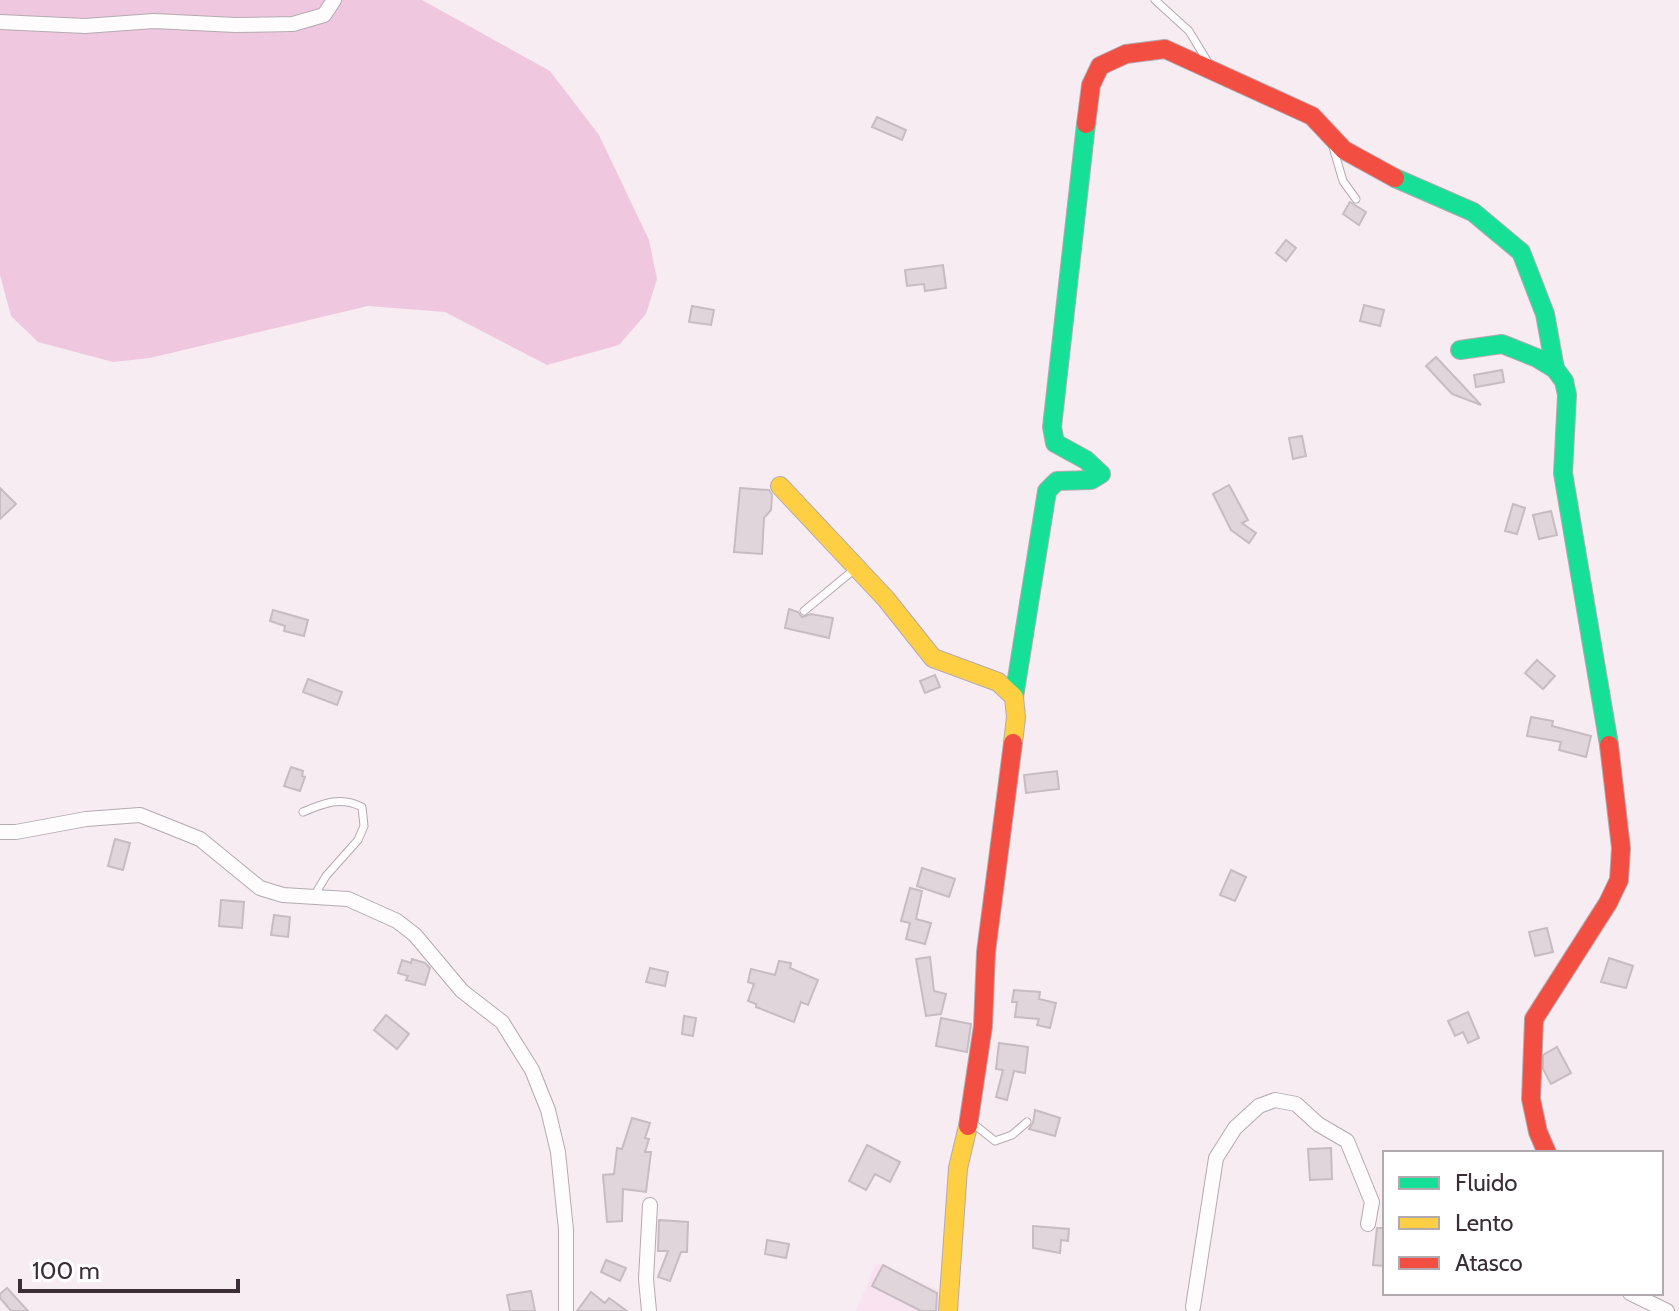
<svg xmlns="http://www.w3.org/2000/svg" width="1679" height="1311" viewBox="0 0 1679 1311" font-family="Cabin,sans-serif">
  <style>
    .built { fill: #f9e3f0 }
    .green { fill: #efc8e0 }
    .building { fill: #e0d5db; stroke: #c7bcc2; stroke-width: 2 }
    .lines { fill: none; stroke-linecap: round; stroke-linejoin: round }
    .lane-casing { stroke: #b4aab0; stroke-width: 9 }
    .street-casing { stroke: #b4aab0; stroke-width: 16 }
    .fast-casing { stroke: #b4aab0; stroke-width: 20 }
    .slow-casing { stroke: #b4aab0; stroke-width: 20 }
    .jam-casing { stroke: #b4aab0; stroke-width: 20 }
    .lane { stroke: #fefcfd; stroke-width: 7 }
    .street { stroke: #fefcfd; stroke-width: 14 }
    .fast { stroke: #16e098; stroke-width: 18 }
    .slow { stroke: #ffcf43; stroke-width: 18 }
    .jam { stroke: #f24e42; stroke-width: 18 }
  </style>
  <rect width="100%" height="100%" fill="#f7ecf2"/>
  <!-- built -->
  <polygon class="built" points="876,1263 944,1292 944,1311 856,1311"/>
  <!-- green -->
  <polygon class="green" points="0,0 422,0 550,71 599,135 649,240 657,279 646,314 619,345 547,365 445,312 368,306 150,358 113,362 38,342 11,316 0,275"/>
  <!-- building -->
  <g class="building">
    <polygon points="877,117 906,130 902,140 872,127"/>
    <polygon points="1350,202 1366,212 1359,225 1343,214"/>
    <polygon points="1286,240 1296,248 1286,261 1276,253"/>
    <polygon points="943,265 946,288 925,291 924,284 907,286 905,270"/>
    <polygon points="1364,305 1384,310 1380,326 1360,321"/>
    <polygon points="692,306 714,310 711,325 689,322"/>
    <polygon points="1436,357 1481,405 1452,394 1426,366"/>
    <polygon points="1502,370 1504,382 1476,387 1474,375"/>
    <polygon points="1302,436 1306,456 1293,459 1289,438"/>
    <polygon points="1229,485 1248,520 1242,523 1256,533 1249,543 1231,530 1213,494"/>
    <polygon points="0,488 16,504 0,519"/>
    <polygon points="740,488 769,490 772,495 771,510 764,518 762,554 734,552"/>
    <polygon points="1513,504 1525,508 1517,534 1505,531"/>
    <polygon points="1551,511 1557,535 1539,539 1533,515"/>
    <polygon points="789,609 798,612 802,617 811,614 833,618 829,638 785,628"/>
    <polygon points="273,610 308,620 304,636 284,631 285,626 270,621"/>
    <polygon points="1537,660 1555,676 1543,689 1525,673"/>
    <polygon points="935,675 940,687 925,693 920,681"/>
    <polygon points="308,679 342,692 337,705 303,692"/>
    <polygon points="1531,717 1553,721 1552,726 1591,736 1586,757 1559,750 1561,742 1527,736"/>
    <polygon points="291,767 303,771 302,776 305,777 300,791 284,786"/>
    <polygon points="1057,771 1059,789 1026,793 1024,775"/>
    <polygon points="115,839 130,843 123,870 108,866"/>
    <polygon points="922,868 955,879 949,897 917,886"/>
    <polygon points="1231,870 1246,877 1235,901 1220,895"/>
    <polygon points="910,888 922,891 916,919 931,923 925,944 906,939 910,923 901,921"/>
    <polygon points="221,900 244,902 242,928 219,926"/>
    <polygon points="274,915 290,917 288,937 271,935"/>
    <polygon points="1547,928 1553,952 1535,956 1529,932"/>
    <polygon points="930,957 934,991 946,994 941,1014 926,1016 916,959"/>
    <polygon points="1609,958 1633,966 1626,988 1601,982"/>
    <polygon points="412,959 425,963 430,968 425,985 406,980 408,976 398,973 402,960 411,963"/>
    <polygon points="779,961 791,963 790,968 818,980 808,1005 801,1002 794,1022 756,1007 756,1004 748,1001 754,984 748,982 751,969 775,975"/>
    <polygon points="650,968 668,972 665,986 646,982"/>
    <polygon points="1014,990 1040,992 1039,999 1056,1003 1050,1028 1037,1025 1039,1019 1015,1017 1017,1002 1012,1002"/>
    <polygon points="1468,1012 1479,1038 1468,1043 1463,1032 1455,1036 1448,1021"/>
    <polygon points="386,1015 409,1034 397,1049 374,1030"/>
    <polygon points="684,1016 696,1018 693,1036 682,1034"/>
    <polygon points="941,1018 971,1024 967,1052 936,1046"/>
    <polygon points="999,1043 1028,1047 1025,1073 1014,1071 1007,1100 996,1097 1003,1070 996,1069"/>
    <polygon points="1557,1047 1571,1073 1551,1084 1543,1069 1543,1055"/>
    <polygon points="1035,1110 1060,1118 1055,1136 1029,1129 1033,1123"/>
    <polygon points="632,1118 650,1123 645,1138 649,1139 645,1152 651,1152 646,1192 623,1189 622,1221 607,1222 603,1175 614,1174 617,1148 622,1149"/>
    <polygon points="867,1145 900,1162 890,1182 875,1174 866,1190 849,1181"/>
    <polygon points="1331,1148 1332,1179 1310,1180 1308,1149"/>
    <polygon points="659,1220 688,1222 687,1252 681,1252 670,1281 658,1277 668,1251 658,1251"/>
    <polygon points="1033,1226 1069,1229 1068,1241 1061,1240 1060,1253 1033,1248"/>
    <polygon points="1377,1228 1385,1228 1385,1266 1373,1265"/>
    <polygon points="767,1240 789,1244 786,1258 765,1254"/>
    <polygon points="606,1260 626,1268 620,1281 601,1272"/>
    <polygon points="883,1265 937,1293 936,1311 921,1311 872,1286"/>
    <polygon points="7,1288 28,1311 11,1311 0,1298 0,1294"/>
    <polygon points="531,1291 535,1311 510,1311 507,1295"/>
    <polygon points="591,1292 605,1303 609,1298 627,1311 577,1311"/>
  </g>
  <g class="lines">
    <defs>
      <g id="lane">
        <polyline points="1155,0 1189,31 1209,64"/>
        <polyline points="1333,147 1343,181 1356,199"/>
        <polyline points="804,611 856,568"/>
        <path d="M303 812C324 803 341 796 362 807L364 826 358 840 326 876 314 896"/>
        <polyline points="971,1122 995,1141 1012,1135 1027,1122"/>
      </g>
      <g id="street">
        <polyline points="0,22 85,26 154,21 235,25 293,24 324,15 334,0"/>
        <polyline points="0,832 16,832 86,819 140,815 200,839 260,888 283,895 348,899 397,921 415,935 462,991 502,1022 532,1070 548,1110 558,1152 566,1230 566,1311"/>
        <polyline points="1630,1293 1667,1311"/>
        <polyline points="1193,1307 1216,1158 1235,1128 1259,1106 1275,1100 1296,1104 1318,1124 1347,1141 1372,1202 1368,1224"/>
        <polyline points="649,1311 646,1279 650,1205"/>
      </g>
      <g id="fast">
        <polyline points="1395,178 1473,212 1521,252 1545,314 1555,369"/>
        <polyline points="1460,350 1502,344 1537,358 1555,369 1564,381 1567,395 1563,473 1609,745"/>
        <polyline points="1014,697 1047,491 1057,481 1091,480 1101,474 1086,460 1055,443 1052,427 1086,124"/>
      </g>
      <g id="slow">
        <polyline points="780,486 886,599 933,658 998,682 1014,697 1016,717 1013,743"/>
        <polyline points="948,1311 958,1168 968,1126"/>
      </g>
      <g id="jam">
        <polyline points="1086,124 1091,85 1100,66 1126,54 1165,49 1312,116 1344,150 1395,178"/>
        <polyline points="968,1126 983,1026 986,952 1013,743"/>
        <polyline points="1547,1153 1538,1132 1531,1099 1534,1019 1608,903 1619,880 1621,848 1609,745"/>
      </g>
    </defs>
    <!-- lane casing -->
    <use href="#lane" class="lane-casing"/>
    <!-- street casing -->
    <use href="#street" class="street-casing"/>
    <!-- fast casing -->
    <use href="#fast" class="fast-casing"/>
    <!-- slow casing -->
    <use href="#slow" class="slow-casing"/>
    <!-- jam casing -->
    <use href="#jam" class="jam-casing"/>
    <!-- lane -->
    <use href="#lane" class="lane"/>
    <!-- street -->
    <use href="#street" class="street"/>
    <!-- fast -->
    <use href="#fast" class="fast"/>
    <!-- slow -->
    <use href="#slow" class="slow"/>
    <!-- jam -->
    <use href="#jam" class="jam"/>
  </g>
  <!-- legend -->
  <rect x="1383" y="1151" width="280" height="144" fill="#ffffff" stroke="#b1abaf" stroke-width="2"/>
  <rect x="1399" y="1177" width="40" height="12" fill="#16e098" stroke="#b1abaf" stroke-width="2"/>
  <text x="1455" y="1191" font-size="24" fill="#3b2e36">Fluido</text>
  <rect x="1399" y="1217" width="40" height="12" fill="#ffcf43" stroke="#b1abaf" stroke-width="2"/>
  <text x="1455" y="1231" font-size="24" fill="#3b2e36">Lento</text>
  <rect x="1399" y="1257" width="40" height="12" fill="#f24e42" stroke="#b1abaf" stroke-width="2"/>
  <text x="1455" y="1271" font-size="24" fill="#3b2e36">Atasco</text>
  <!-- scale -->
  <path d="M20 1279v12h218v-12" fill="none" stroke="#3b2e36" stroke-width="4"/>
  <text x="32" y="1279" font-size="24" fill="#3b2e36" stroke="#ffffff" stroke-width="6" paint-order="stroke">100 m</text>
</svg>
